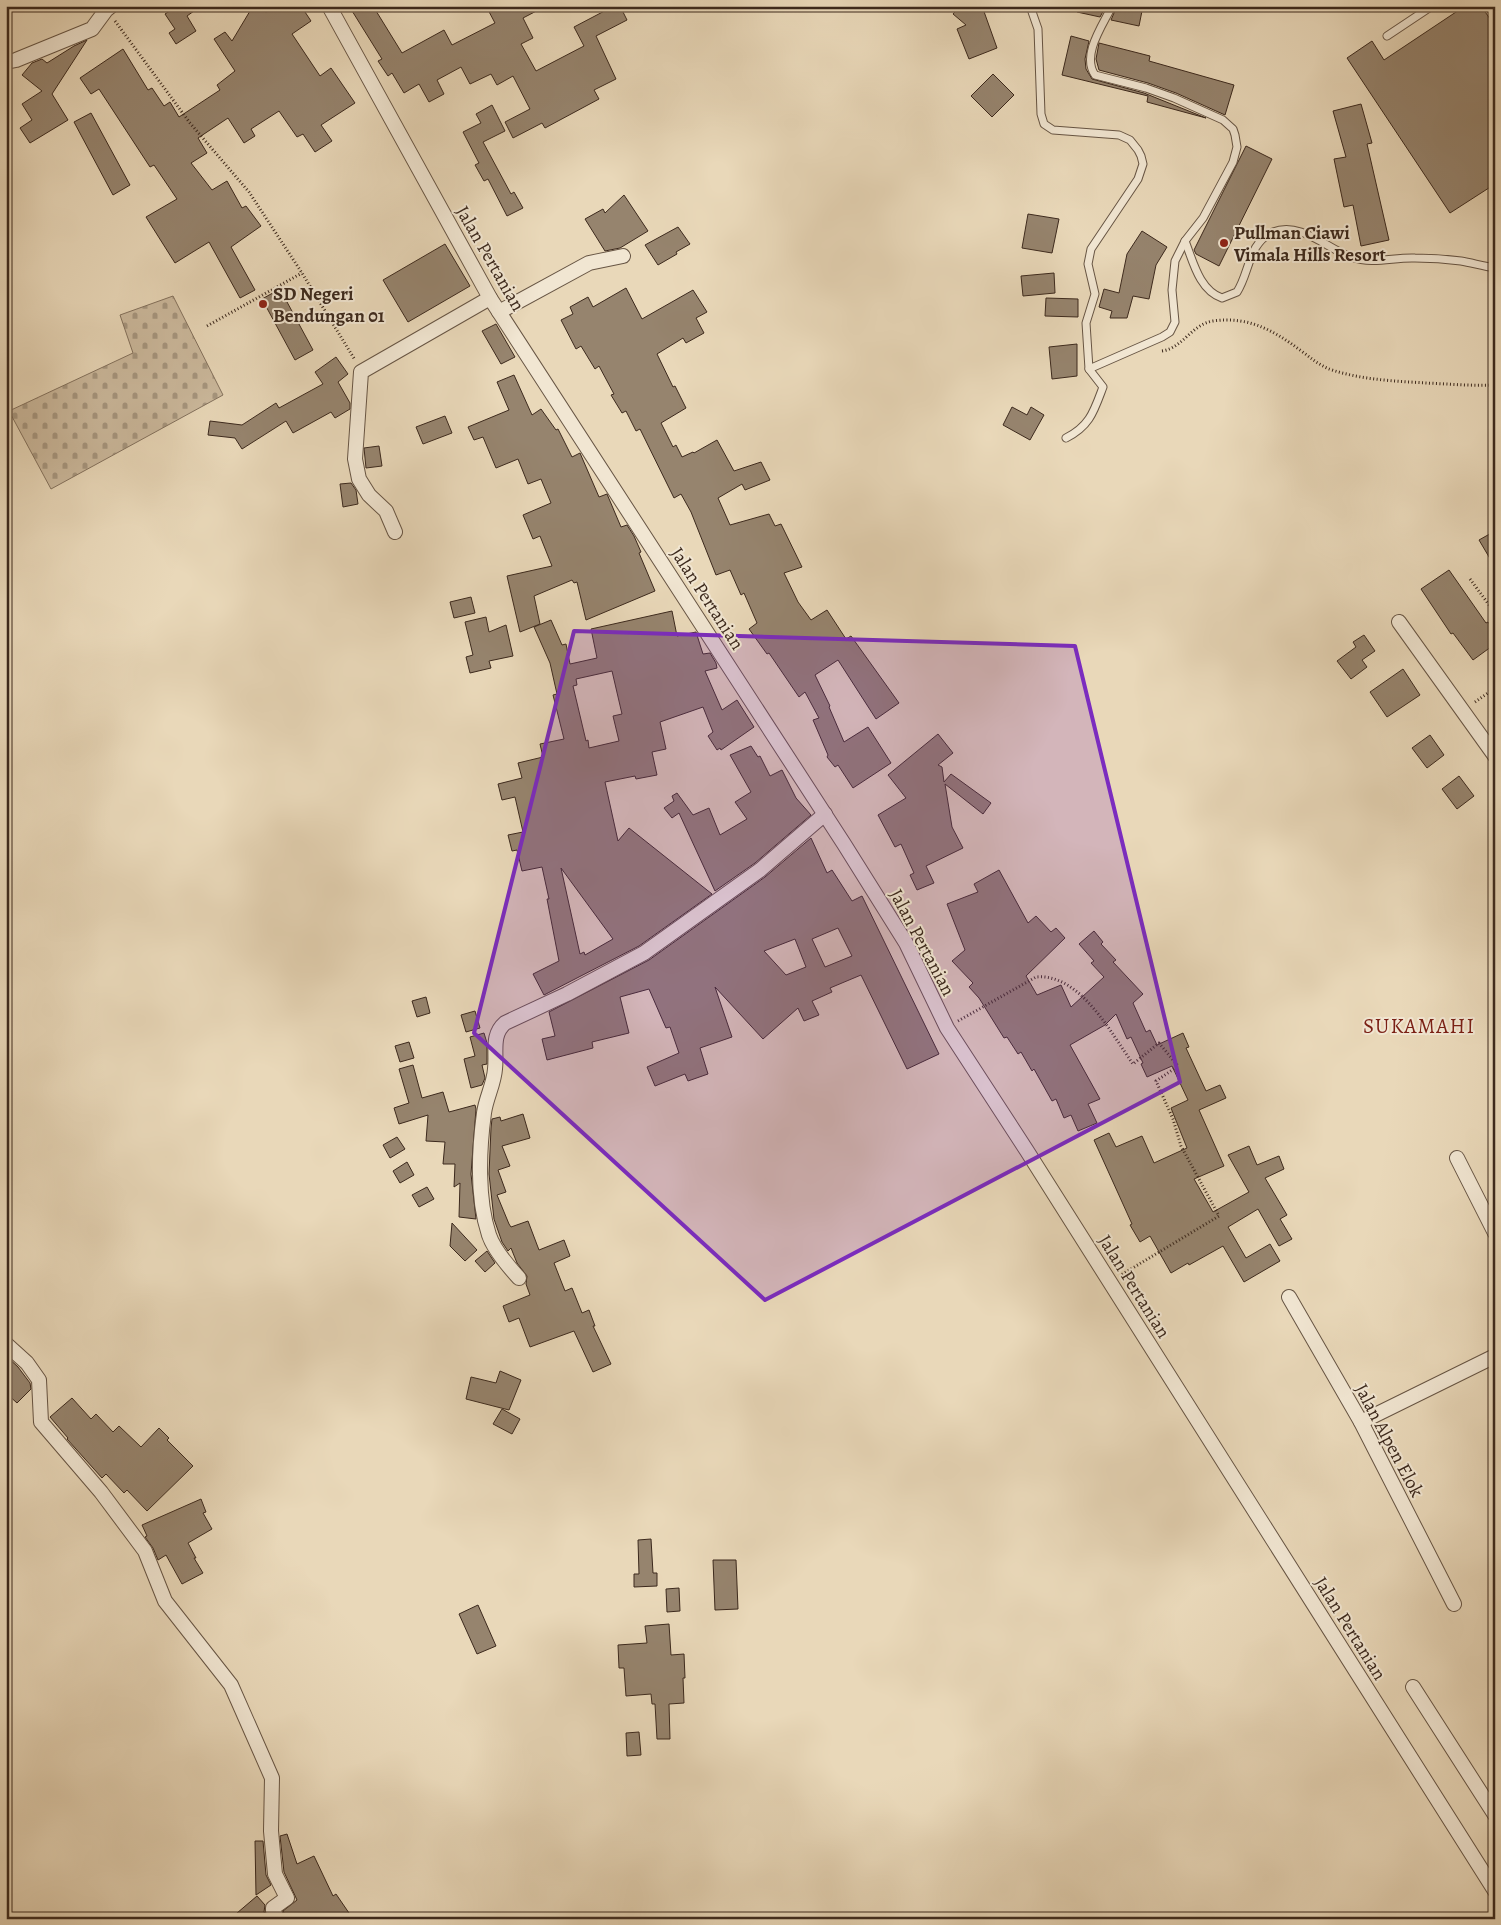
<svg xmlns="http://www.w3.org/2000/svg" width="1501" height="1925" viewBox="0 0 1501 1925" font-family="Alegreya,serif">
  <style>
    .cemetery { fill: url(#cemetery-stones); stroke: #84725e }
    .building { fill: #96846e; stroke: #3c291d; fill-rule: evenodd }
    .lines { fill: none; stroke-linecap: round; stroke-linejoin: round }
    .service-casing { stroke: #675544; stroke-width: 9 }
    .minor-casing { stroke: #675544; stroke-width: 16 }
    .path { stroke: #3c291d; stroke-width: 3; stroke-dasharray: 1 2.5; stroke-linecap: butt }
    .service { stroke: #f1e6d2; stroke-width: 7 }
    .minor { stroke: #f1e6d2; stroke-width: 14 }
    .marked { fill: #7b2cbf; fill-opacity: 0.2; stroke: #7b2cbf; stroke-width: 4; stroke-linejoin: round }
    .poi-dot { fill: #8f2418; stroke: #f1e6d2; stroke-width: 2 }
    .labels { text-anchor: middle; stroke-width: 4; stroke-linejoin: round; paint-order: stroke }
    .poi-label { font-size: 19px; font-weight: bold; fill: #3c291d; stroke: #f1e6d2; text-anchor: start }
    .street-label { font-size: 19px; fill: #3c291d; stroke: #f1e6d2 }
    .quarter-label { font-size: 21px; letter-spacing: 1px; fill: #7a1f14; stroke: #f1e6d2 }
  </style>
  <defs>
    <pattern id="cemetery-stones" width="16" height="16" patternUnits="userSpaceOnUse" patternTransform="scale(1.25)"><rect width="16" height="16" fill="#ccba9e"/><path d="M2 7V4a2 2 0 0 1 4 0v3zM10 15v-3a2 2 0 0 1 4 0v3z" fill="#a79780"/></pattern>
  </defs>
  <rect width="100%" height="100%" fill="#e9d8b9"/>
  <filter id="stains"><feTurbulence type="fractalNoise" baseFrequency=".004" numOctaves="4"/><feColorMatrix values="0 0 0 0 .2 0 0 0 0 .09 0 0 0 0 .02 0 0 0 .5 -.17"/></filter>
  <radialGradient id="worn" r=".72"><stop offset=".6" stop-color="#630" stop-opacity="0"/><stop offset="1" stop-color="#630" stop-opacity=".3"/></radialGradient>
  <!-- cemetery -->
  <polygon class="cemetery" points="173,296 223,395 51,489 9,411 133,353 120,315"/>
  <!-- building -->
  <g class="building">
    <polygon points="177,6 201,6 187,16 196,31 176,44 169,33 175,29 165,14"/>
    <polygon points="253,6 258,6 266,12 274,6 301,6 311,21 292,34 320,76 331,68 355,103 321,125 332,141 315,152 303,134 297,137 279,111 251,129 255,136 244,143 228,118 198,138 207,153 191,163 212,190 227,181 242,208 246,206 261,226 231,247 255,290 240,298 209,242 175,263 146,217 177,199 154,165 150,167 99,89 91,94 80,78 123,49 148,90 152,88 164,106 170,102 179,117 220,90 217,85 235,71 214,39 225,32 232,41"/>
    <polygon points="349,6 373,6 402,53 444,30 452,45 495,23 486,6 546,6 523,18 533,38 521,44 536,71 584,46 574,27 614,6 620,6 627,20 596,36 616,79 594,90 599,99 545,128 542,123 513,138 505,122 530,109 513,76 497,85 491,74 470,84 461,67 437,80 444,94 429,102 419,84 404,93 392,73 388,76 378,61 382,59"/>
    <polygon points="960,6 982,6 997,48 969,59 957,29 966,25 953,14"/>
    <polygon points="1078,6 1106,6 1100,17 1077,12"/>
    <polygon points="1117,6 1143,6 1139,26 1111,20"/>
    <polygon points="1465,6 1481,6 1495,26 1495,184 1450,213 1347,58 1372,41 1384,60"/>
    <polygon points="1071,36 1089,41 1085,59 1086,69 1092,79 1144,93 1206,118 1147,102 1148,96 1062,75"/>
    <polygon points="87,40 52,94 68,120 30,143 20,128 32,120 22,104 42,91 22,75 32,63 42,59 47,63 74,46"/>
    <polygon points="1099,43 1150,56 1149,61 1234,85 1225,115 1176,93 1148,83 1099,70 1096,59"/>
    <polygon points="993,74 1014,95 992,117 971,96"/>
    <polygon points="1361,104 1372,143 1367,144 1389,240 1361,246 1353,205 1344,207 1334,159 1346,157 1333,111"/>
    <polygon points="492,105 505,131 483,142 511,194 514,192 523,208 507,216 488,179 484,181 475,165 479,163 463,132 481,123 476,114"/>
    <polygon points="91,113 130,185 113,195 74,122"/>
    <polygon points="1246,146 1272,159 1219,266 1196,254 1194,250"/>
    <polygon points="624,195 648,231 620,248 605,251 585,219 603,209 605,213"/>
    <polygon points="1028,214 1059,219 1052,253 1022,248"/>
    <polygon points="678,227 690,244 676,252 677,254 658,265 645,245"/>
    <polygon points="1142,231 1167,247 1156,265 1149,299 1133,296 1127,318 1110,318 1112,311 1099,307 1104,289 1119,293 1127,254"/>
    <polygon points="445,244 470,286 408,322 383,280"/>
    <polygon points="1054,273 1055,293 1023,296 1021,276"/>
    <polygon points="626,288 642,319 693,290 707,312 696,318 704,333 686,343 683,338 657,354 673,387 675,386 686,408 661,423 673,447 676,445 682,457 693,452 694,453 717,440 734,471 761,462 770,480 745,490 742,484 718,498 730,525 769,514 775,526 781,524 802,567 784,573 798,602 811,620 827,610 846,639 851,636 899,703 876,719 838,660 815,675 830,706 829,707 844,742 868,727 891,763 853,788 838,765 835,767 827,757 828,755 813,720 819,718 805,692 799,697 769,653 767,654 749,629 757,623 744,593 741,595 730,570 716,575 691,512 681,494 674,498 640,429 636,431 626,411 622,413 611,395 614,394 599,366 595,369 581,346 576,349 561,320 573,314 570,307 588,297 593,307"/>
    <polygon points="280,289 313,350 295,360 262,299"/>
    <polygon points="1046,298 1078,299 1078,317 1045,316"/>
    <polygon points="496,324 515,357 501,364 482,331"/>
    <polygon points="1077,344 1077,376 1052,379 1049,347"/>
    <polygon points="336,357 348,374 338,382 350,403 350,409 335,418 331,412 293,433 286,421 242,449 235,438 208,435 210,421 242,425 276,403 279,408 323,384 315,372"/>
    <polygon points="514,375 532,415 541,409 556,430 558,429 572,457 580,453 599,497 607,494 621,527 627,525 634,536 641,552 639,553 655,591 586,620 577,582 574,583 572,580 534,596 540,624 520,632 507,576 552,566 540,536 533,539 523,515 551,503 541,479 528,484 518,459 496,468 483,437 474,440 468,427 509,410 497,382"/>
    <polygon points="1012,407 1027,415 1031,407 1044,415 1030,440 1003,425"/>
    <polygon points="445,416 452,433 423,444 416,427"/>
    <polygon points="379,446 382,466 366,468 364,448"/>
    <polygon points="351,483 356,490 358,504 343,507 340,484"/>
    <polygon points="1495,531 1495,567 1479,540"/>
    <polygon points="1449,570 1486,623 1488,622 1495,632 1495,644 1473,660 1453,633 1451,634 1421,589"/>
    <polygon points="471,597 475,613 454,618 450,602"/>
    <path d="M672 611 677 636 696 632 703 654 710 653 716 663 717 668 705 671 722 710 737 700 754 727 721 750 720 748 717 750 708 736 713 732 703 707 660 722 666 749 652 752 657 775 636 779 635 776 605 782 618 841 629 828 712 894 639 946 544 995 533 974 559 961 547 899H549L542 867 522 871 517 850 512 851 508 835 523 832 515 797 502 800 498 784 522 778 518 763 543 757 540 744 564 739 553 695 557 694 550 663 534 627 551 620 562 645 566 644 570 664 597 658 591 629ZM612 671 622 714 613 716 619 741 589 748 588 740 586 741 573 686 577 685 576 679ZM561 868 613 939 585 955 584 952 580 954Z"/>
    <polygon points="486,617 489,632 506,625 513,656 489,661 491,668 470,673 466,657 473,655 465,622"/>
    <polygon points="1364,635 1375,651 1362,660 1367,667 1351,679 1337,661 1356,647 1353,642"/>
    <polygon points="1403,669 1420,695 1387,717 1370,692"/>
    <polygon points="938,734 953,753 938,765 942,767 944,782 951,774 991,803 983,814 945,784 952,827 963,848 926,866 934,883 917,890 910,875 914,873 901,844 895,847 878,815 906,798 888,775"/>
    <polygon points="1430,735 1444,755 1427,768 1412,748"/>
    <polygon points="751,746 758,757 760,756 770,776 782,770 796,798 811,815 755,863 715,891 679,813 672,818 664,808 674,801 672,796 677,793 693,815 709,808 720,835 747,819 735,802 751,792 730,755"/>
    <polygon points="1459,776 1474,796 1457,809 1442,789"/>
    <path d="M811 838 827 873 832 870 852 901 862 896 939 1054 907 1069 861 975 830 988 832 992 812 1001 819 1015 804 1021 798 1008 763 1039 715 987 732 1037 700 1048 708 1074 688 1081 685 1074 655 1086 647 1067 679 1053 670 1027 666 1028 649 989 620 997 629 1033 592 1042 593 1048 547 1060 542 1039 555 1036 549 1012 649 960 765 877ZM838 928 852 956 825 967 812 939ZM795 939 806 967 786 975 764 951Z"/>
    <polygon points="999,870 1028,923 1036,916 1051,932 1056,928 1065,938 1026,976 1037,995 1061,985 1071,1007 1104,977 1091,963 1094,961 1079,944 1094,931 1103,942 1101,944 1116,960 1113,962 1143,994 1133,1003 1146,1032 1150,1030 1157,1045 1183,1033 1189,1047 1186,1048 1206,1091 1220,1085 1226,1098 1199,1110 1224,1166 1194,1179 1213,1212 1249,1192 1228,1155 1249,1146 1257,1165 1279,1156 1284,1169 1265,1178 1287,1215 1280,1219 1292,1239 1279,1246 1258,1209 1228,1227 1246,1258 1270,1244 1280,1261 1244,1282 1223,1246 1189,1265 1188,1263 1171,1273 1150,1236 1140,1242 1130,1225 1132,1224 1094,1140 1109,1133 1116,1147 1142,1136 1154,1163 1187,1148 1171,1108 1188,1100 1172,1066 1147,1077 1141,1064 1143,1063 1131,1037 1127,1039 1116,1014 1105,1025 1070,1045 1100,1099 1088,1104 1097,1123 1078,1131 1071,1115 1064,1118 1056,1099 1052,1101 1034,1069 1032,1071 1021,1052 1018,1054 1007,1037 1004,1038 979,998 969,987 973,983 952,961 965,950 947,904 978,892 974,884"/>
    <polygon points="426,997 430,1013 417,1017 412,1001"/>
    <polygon points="475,1011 480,1028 466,1032 461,1015"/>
    <polygon points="484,1033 487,1043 487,1064 482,1065 485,1078 482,1085 471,1088 464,1059 475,1056 470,1037"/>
    <polygon points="409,1042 414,1058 400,1062 395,1046"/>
    <polygon points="413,1065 422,1098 443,1092 449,1112 475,1105 476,1109 471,1174 476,1219 459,1217 460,1183 454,1187 455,1164 443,1164 445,1142 426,1141 428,1115 399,1124 394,1108 409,1103 399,1069"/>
    <polygon points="523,1114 530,1138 502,1146 510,1166 498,1170 506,1192 497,1195 509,1224 511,1227 528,1221 539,1250 564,1240 570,1256 554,1263 565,1291 572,1288 582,1313 589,1310 595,1326 593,1326 611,1364 593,1372 574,1331 530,1347 519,1318 509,1322 503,1306 530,1295 526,1284 527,1276 517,1263 511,1248 508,1251 502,1242 494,1219 489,1174 491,1128 492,1119 500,1117 501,1121"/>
    <polygon points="397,1137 405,1149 390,1158 383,1145"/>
    <polygon points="407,1162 414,1175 400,1183 393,1171"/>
    <polygon points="427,1187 434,1199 419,1207 412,1195"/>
    <polygon points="452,1223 477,1250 465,1261 450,1246"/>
    <polygon points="487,1251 495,1263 485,1272 475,1261"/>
    <polygon points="6,1356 18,1367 30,1383 31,1389 17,1403 6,1393"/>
    <polygon points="500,1371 521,1380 509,1410 466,1399 471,1377 496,1383"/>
    <polygon points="72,1398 91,1419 96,1414 113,1432 119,1426 141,1447 159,1428 169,1438 167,1440 193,1466 147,1511 127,1490 124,1493 106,1474 102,1478 67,1439 68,1438 50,1417"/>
    <polygon points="502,1409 520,1419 512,1434 493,1424"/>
    <polygon points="201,1499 206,1512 203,1513 212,1529 188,1543 196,1558 194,1558 203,1573 182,1584 166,1555 158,1560 153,1548 145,1537 147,1536 142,1525"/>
    <polygon points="651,1539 653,1573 657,1573 657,1586 634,1587 634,1574 639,1574 638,1540"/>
    <polygon points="713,1560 736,1560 738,1609 715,1610"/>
    <polygon points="679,1588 680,1611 667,1612 666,1589"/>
    <polygon points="478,1605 496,1646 477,1654 459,1614"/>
    <polygon points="669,1624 671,1655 684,1654 685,1678 683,1678 684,1703 669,1704 670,1739 657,1739 655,1704 652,1704 651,1694 626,1696 624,1668 619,1668 618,1645 647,1643 645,1626"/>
    <polygon points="639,1732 641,1755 627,1756 626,1733"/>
    <polygon points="287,1834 297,1864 314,1856 333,1896 336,1894 349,1913 341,1919 287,1919 283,1911 297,1900 284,1872 280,1836"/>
    <polygon points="255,1841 263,1841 266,1875 271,1885 256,1895"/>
    <polygon points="257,1896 265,1905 264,1912 268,1919 230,1919"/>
  </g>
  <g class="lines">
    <defs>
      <g id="service">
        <path d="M1030 6 1038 29 1041 114 1044 124 1053 130 1119 135 1130 140 1138 150 1141 156 1143 164 1138 179 1091 249 1088 264 1095 294 1086 323 1089 369 1103 387C1094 411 1090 426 1066 438"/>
        <polyline points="1387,36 1432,6"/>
        <path d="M1185 241C1193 261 1199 290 1222 298L1237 292C1250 272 1248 243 1273 232 1301 221 1327 249 1351 257 1374 265 1393 257 1415 258 1430 258 1446 259 1461 261 1472 263 1483 266 1495 268"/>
        <path d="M1089 369 1162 337 1170 332 1175 322 1172 290 1175 261 1185 241 1203 218 1233 162 1237 147 1235 135 1233 129 1223 120 1174 98 1146 88 1095 75C1081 55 1103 25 1112 6"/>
      </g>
      <g id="minor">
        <polyline points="329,6 490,298 844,844 906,943 947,1028 1027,1151 1495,1891"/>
        <polyline points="6,62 16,60 92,29 106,10 111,6"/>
        <polyline points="499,312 589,263 623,256"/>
        <polyline points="395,532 386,511 369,495 359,479 355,459 361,372 490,298"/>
        <polyline points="1399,622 1495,756"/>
        <polyline points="1457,1158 1495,1233"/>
        <path d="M519 1278C508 1266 494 1250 489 1235 477 1199 479 1150 484 1113 486 1098 494 1084 495 1069 497 1052 491 1035 505 1023L567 994 644 953 760 870 825 814"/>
        <polyline points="1289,1297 1361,1422 1454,1604"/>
        <polyline points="6,1344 27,1363 39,1380 41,1422 101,1492 145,1551 165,1601 231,1685 272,1778 271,1831 275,1874 287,1898 273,1908 273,1911 278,1919"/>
        <polyline points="1361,1422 1495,1356"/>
        <polyline points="1413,1687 1495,1815"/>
      </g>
    </defs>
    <!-- service casing -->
    <use href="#service" class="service-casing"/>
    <!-- minor casing -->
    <use href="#minor" class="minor-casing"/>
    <!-- path -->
    <g class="path">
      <polyline points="115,21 190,123 249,192 302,273 355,360"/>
      <polyline points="207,326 302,273"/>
      <path d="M1162 351C1183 348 1192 324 1213 321 1248 316 1273 330 1300 350 1311 358 1320 366 1332 370 1363 380 1395 381 1426 383 1449 384 1472 386 1495 385"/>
      <polyline points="1470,579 1495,613"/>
      <polyline points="1475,702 1495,688"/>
      <path d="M958 1021 1036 977C1080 973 1111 1033 1133 1064L1159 1043 1178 1066 1156 1081 1173 1119 1181 1146 1219 1216 1121 1275"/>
    </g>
    <!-- service -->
    <use href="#service" class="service"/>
    <!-- minor -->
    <use href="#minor" class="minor"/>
  </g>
  <!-- marked area -->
  <path class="marked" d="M574 631 1075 646 1180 1082 765 1300 474 1033Z"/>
  <!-- markers -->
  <g class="poi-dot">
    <circle cx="1224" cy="243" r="5"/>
    <circle cx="263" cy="304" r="5"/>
  </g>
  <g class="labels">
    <!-- poi labels -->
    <g class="poi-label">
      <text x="1234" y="239">Pullman Ciawi<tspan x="1234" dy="22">Vimala Hills Resort</tspan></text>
      <text x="273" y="300">SD Negeri<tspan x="273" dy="22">Bendungan 01</tspan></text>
    </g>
    <!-- street labels -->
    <g class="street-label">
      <text transform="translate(491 258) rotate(60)" y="7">Jalan Pertanian</text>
      <text transform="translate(708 598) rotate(57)" y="7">Jalan Pertanian</text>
      <text transform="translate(923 942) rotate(62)" y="7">Jalan Pertanian</text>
      <text transform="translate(1135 1286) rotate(58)" y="7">Jalan Pertanian</text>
      <text transform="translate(1390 1440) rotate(62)" y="7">Jalan Alpen Elok</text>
      <text transform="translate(1351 1628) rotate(58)" y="7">Jalan Pertanian</text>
    </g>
    <!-- quarter labels -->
    <g class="quarter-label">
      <text x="1419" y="1033">SUKAMAHI</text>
    </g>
  </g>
  <!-- margin -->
  <rect width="1501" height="1925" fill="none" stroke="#e9d8b9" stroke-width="25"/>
  <rect x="8" y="8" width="1486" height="1910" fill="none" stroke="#3c291d" stroke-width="2.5"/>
  <rect x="12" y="12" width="1476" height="1900" fill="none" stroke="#3c291d"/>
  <rect width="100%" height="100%" filter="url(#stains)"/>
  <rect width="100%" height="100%" fill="url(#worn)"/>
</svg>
